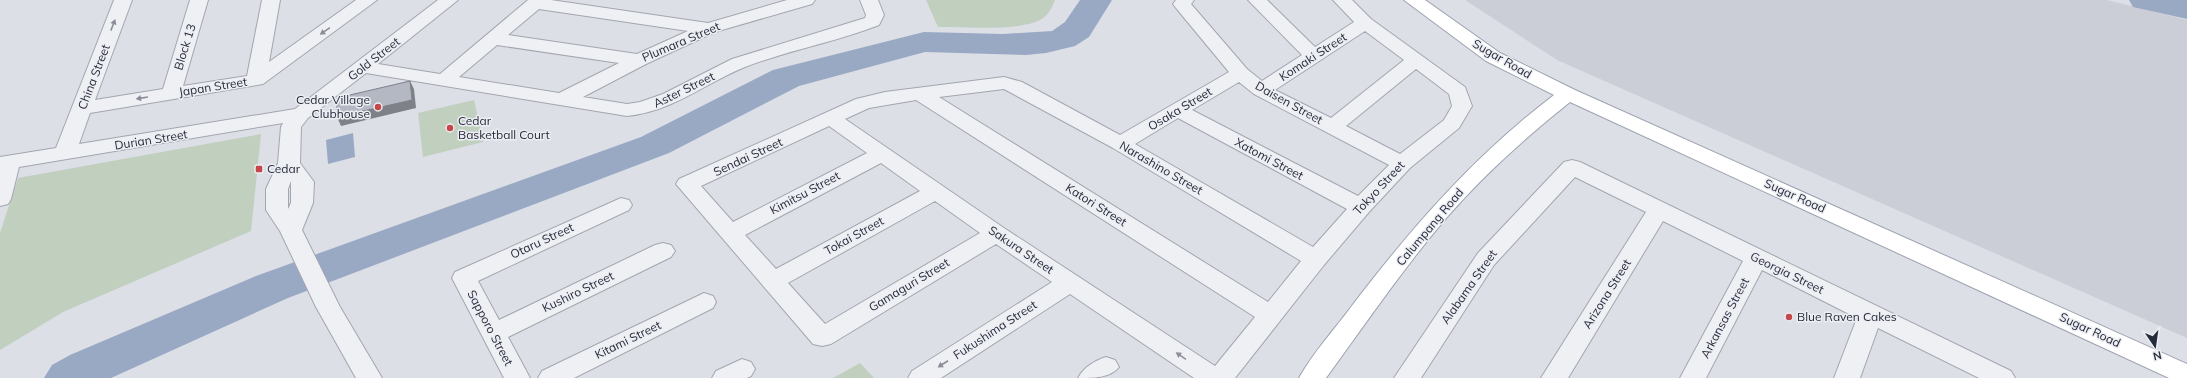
<svg xmlns="http://www.w3.org/2000/svg" width="2187" height="378" viewBox="0 0 2187 378" font-family="Mulish,sans-serif">
  <style>
    .built { fill: #cbced7 }
    .green { fill: #c0cfbe }
    .water { fill: #99a9c4 }
    .lines { fill: none; stroke-linecap: round; stroke-linejoin: round }
    .river { fill: #99a9c4; fill-rule: evenodd }
    .minor-casing { stroke: #a2a6af; stroke-width: 2 }
    .major-casing { stroke: #9da2b0; stroke-width: 2 }
    .minor { fill: #eff0f4; fill-rule: evenodd }
    .major { fill: #fff; fill-rule: evenodd }
    .shaded-wall { fill: #7e8188 }
    .building { fill: #b4b8c2; stroke: #7e8188 }
    .oneway { fill: #8b8e98 }
    .poi-dot { fill: #c5474b; stroke: #eceef3; stroke-width: 1.5 }
    .labels { text-anchor: middle; stroke-width: 3; stroke-linejoin: round; paint-order: stroke }
    .street-label { font-size: 12px; fill: #272c3b; stroke: #eceef3 }
    .poi-label { font-size: 12px; fill: #272c3b; stroke: #eceef3; text-anchor: start }
  </style>
  <rect width="100%" height="100%" fill="#dcdfe6"/>
  <!-- built -->
  <polygon class="built" points="1465,0 2107,0 2187,20 2187,338 1557,60"/>
  <!-- green -->
  <g class="green">
    <path d="M926 0H1055C1052 8 1048 16 1040 20 1020 31 963 27 938 27Z"/>
    <polygon points="474,100 483,142 423,157 418,113"/>
    <polygon points="261,134 251,231 63,312 0,350 0,233 18,178"/>
    <polygon points="860,363 874,378 833,378"/>
  </g>
  <!-- water -->
  <polygon class="water" points="353,133 355,157 328,164 326,140"/>
  <g class="lines">
    <!-- river -->
    <g class="river">
      <polygon points="1080,0 1112,0 1089,37 1075,46 1046,53 1026,55 925,52 799,86 669,153 288,298 111,378 44,378 52,365 70,355 256,276 641,137 773,70 924,32 1003,34 1052,31 1065,22"/>
      <polygon points="2129,0 2187,0 2187,19 2133,7"/>
    </g>
    <defs>
      <g id="minor">
        <path d="M114 0H132L95 100 163 89 190 0H208L183 86 247 76 262 0H280L269 62 356 0H377L263 84 90 113 79 144 295 109 438 0H458L378 64 440 74 528 0H551L708 23 787 0H815L812 4 715 32 646 64 583 97 627 104 640 102 663 94 732 59 865 18 866 15 860 0H878L884 15 879 25C836 42 789 50 745 67 703 84 674 111 627 116L366 73 308 118 301 127 300 163 314 182 313 203 302 230 340 307 382 378H356L316 307 280 231 266 210V189L278 163 281 127 283 123 19 167 11 199 8 204 0 206V157L56 148ZM539 9 688 31 637 54 508 35ZM497 45 619 63 559 93 459 77ZM291 181V203L288 209V189Z"/>
        <path d="M1176 0H1194L1191 4 1247 69 1262 81 1302 55 1248 0H1267L1315 47 1354 22 1333 0H1352L1371 19 1465 87 1472 106 1459 128 1410 168 1369 212 1324 265 1235 378H1194L1070 294 941 378H908L912 371 1052 282 996 244 831 344 822 346 813 344 676 184 679 179 856 99 885 92 1004 77 1022 82 1120 135 1229 72 1176 8 1173 4ZM1365 31 1404 60 1331 118 1275 90ZM1416 69 1449 94 1452 106 1444 120 1400 154 1346 126ZM1239 82 1254 94 1389 165 1358 196 1192 110ZM1004 89 1113 148 1301 261 1268 302 939 97ZM916 100 1255 317 1215 366 1004 228 845 119 869 108ZM1178 118 1347 209 1313 247 1135 144ZM829 126 867 153 733 222 701 186ZM881 163 920 191 776 269 745 235ZM935 201 980 233 825 324 788 283Z"/>
        <polygon points="1572,160 1580,162 2011,371 2015,378 1979,378 1878,328 1860,378 1834,378 1857,318 1762,270 1706,378 1680,378 1743,261 1663,221 1568,378 1541,378 1646,212 1575,177 1494,265 1421,378 1394,378 1478,253 1564,162"/>
        <polygon points="621,198 629,200 632,205 629,210 478,281 499,320 655,245 663,243 671,245 675,251 671,257 508,337 530,378 504,378 452,278 455,272"/>
        <polygon points="704,293 713,296 716,302 713,308 574,378 538,378 542,371"/>
        <path d="M1106 357 1115 360 1119 367C1110 378 1094 378 1078 378 1084 367 1094 361 1106 357Z"/>
        <polygon points="742,359 751,362 755,369 751,376 747,378 712,378 716,371"/>
      </g>
      <path id="major" d="M1404 0H1425L1500 53 1575 90 2187 364V378H2169L1570 102C1526 137 1485 174 1448 216 1404 267 1366 323 1326 378H1299C1313 353 1334 330 1351 307 1412 227 1474 156 1554 95L1486 61Z"/>
    </defs>
    <!-- minor casing -->
    <use href="#minor" class="minor-casing"/>
    <!-- major casing -->
    <use href="#major" class="major-casing"/>
    <!-- minor -->
    <use href="#minor" class="minor"/>
    <!-- major -->
    <use href="#major" class="major"/>
  </g>
  <!-- shaded-wall -->
  <polygon class="shaded-wall" points="410,81 414,89 416,108 341,126 337,117"/>
  <!-- building -->
  <polygon class="building" points="410,81 412,100 337,117 337,98"/>
  <!-- one-way arrows -->
  <defs><path id="oneway-solid" d="M-6-.8H1V-3.2L6.5 0L1 3.2V.8H-6Z"/></defs>
  <g class="oneway">
    <use href="#oneway-solid" transform="translate(113 25) rotate(-69)"/>
    <use href="#oneway-solid" transform="translate(325 31) rotate(145)"/>
    <use href="#oneway-solid" transform="translate(142 98) rotate(171)"/>
    <use href="#oneway-solid" transform="translate(1181 356) rotate(-146)"/>
    <use href="#oneway-solid" transform="translate(943 364) rotate(147)"/>
  </g>
  <!-- markers -->
  <g class="poi-dot">
    <circle cx="378" cy="107" r="4"/>
    <circle cx="450" cy="128" r="4"/>
    <rect x="255" y="165" width="8" height="8" rx="2"/>
    <circle cx="1789" cy="317" r="4"/>
  </g>
  <g class="labels">
    <!-- street labels -->
    <g class="street-label">
      <text transform="translate(681 42) rotate(-23)" y="4">Plumara Street</text>
      <text transform="translate(185 47) rotate(-73)" y="4">Block 13</text>
      <text transform="translate(1313 57) rotate(-33)" y="4">Komaki Street</text>
      <text transform="translate(374 59) rotate(-38)" y="4">Gold Street</text>
      <text transform="translate(1502 59) rotate(30)" y="4">Sugar Road</text>
      <text transform="translate(94 77) rotate(-69)" y="4">China Street</text>
      <text transform="translate(213 87) rotate(-9)" y="4">Japan Street</text>
      <text transform="translate(684 90) rotate(-26)" y="4">Aster Street</text>
      <text transform="translate(1289 103) rotate(29)" y="4">Daisen Street</text>
      <text transform="translate(1180 109) rotate(-31)" y="4">Osaka Street</text>
      <text transform="translate(151 140) rotate(-9)" y="4">Durian Street</text>
      <text transform="translate(748 157) rotate(-25)" y="4">Sendai Street</text>
      <text transform="translate(1269 159) rotate(28)" y="4">Xatomi Street</text>
      <text transform="translate(1161 168) rotate(30)" y="4">Narashino Street</text>
      <text transform="translate(1379 188) rotate(-47)" y="4">Tokyo Street</text>
      <text transform="translate(805 193) rotate(-28)" y="4">Kimitsu Street</text>
      <text transform="translate(1795 196) rotate(24)" y="4">Sugar Road</text>
      <text transform="translate(1096 205) rotate(32)" y="4">Katori Street</text>
      <text transform="translate(1430 227) rotate(-50)" y="4">Calumpang Road</text>
      <text transform="translate(854 236) rotate(-29)" y="4">Tokai Street</text>
      <text transform="translate(542 241) rotate(-25)" y="4">Otaru Street</text>
      <text transform="translate(1021 250) rotate(34)" y="4">Sakura Street</text>
      <text transform="translate(1787 273) rotate(26)" y="4">Georgia Street</text>
      <text transform="translate(909 285) rotate(-31)" y="4">Gamaguri Street</text>
      <text transform="translate(1469 287) rotate(-55)" y="4">Alabama Street</text>
      <text transform="translate(578 292) rotate(-26)" y="4">Kushiro Street</text>
      <text transform="translate(1607 294) rotate(-58)" y="4">Arizona Street</text>
      <text transform="translate(1725 318) rotate(-62)" y="4">Arkansas Street</text>
      <text transform="translate(490 328) rotate(62)" y="4">Sapporo Street</text>
      <text transform="translate(995 330) rotate(-33)" y="4">Fukushima Street</text>
      <text transform="translate(2090 330) rotate(25)" y="4">Sugar Road</text>
      <text transform="translate(628 340) rotate(-26)" y="4">Kitami Street</text>
    </g>
    <!-- poi labels -->
    <g class="poi-label">
      <text x="370" y="104" text-anchor="end">Cedar Village<tspan x="370" dy="14">Clubhouse</tspan></text>
      <text x="458" y="125">Cedar<tspan x="458" dy="14">Basketball Court</tspan></text>
      <text x="267" y="173">Cedar</text>
      <text x="1797" y="321">Blue Raven Cakes</text>
    </g>
  </g>
  <!-- north arrow -->
  <g transform="translate(2155 346) rotate(167)" stroke="#eceef3" stroke-width="3" paint-order="stroke">
  <path d="M0-3L7 15L0 10L-7 15Z" fill="#272c3b"/>
  <text y="-6" font-size="11" font-weight="bold" text-anchor="middle" fill="#272c3b">N</text>
  </g>
</svg>
